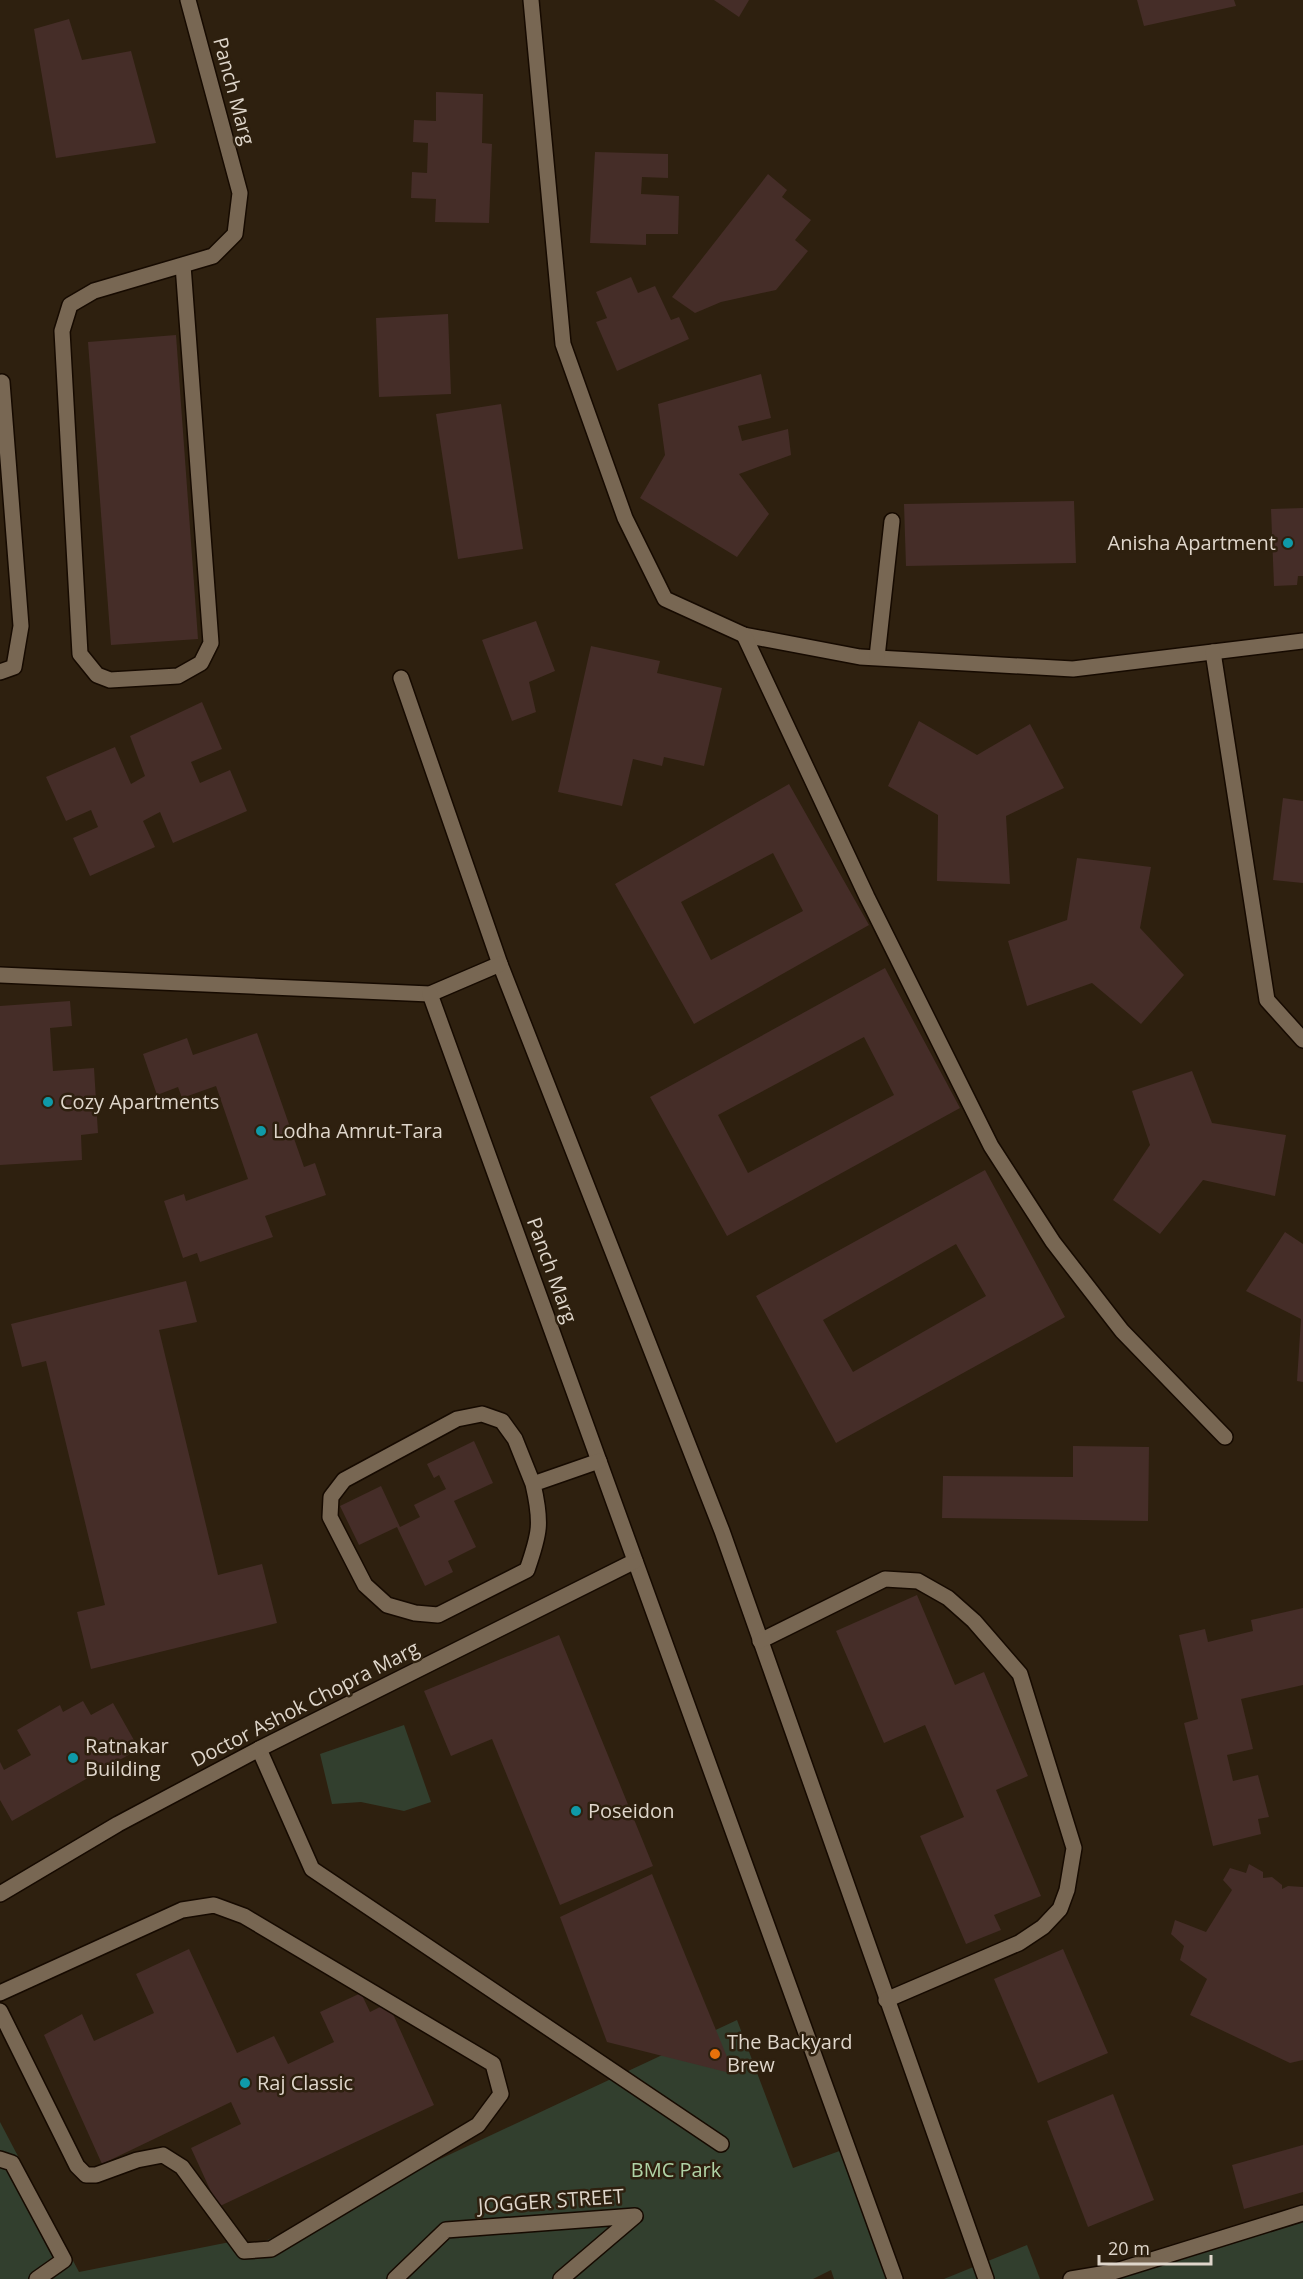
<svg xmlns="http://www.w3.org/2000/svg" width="1303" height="2279" viewBox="0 0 1303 2279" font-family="'Open Sans',sans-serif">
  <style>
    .green { fill: #323f2e }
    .building { fill: #452d28; fill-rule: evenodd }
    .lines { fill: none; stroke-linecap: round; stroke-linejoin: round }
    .minor-casing { stroke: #160a00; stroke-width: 18 }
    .minor { stroke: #786753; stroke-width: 15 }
    .culture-dot { fill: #0f9aa8; stroke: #2e200f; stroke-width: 2 }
    .food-dot { fill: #e8710a; stroke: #2e200f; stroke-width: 2 }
    .labels { text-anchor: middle; stroke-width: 5; stroke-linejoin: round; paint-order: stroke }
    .street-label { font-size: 20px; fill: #dfd6cb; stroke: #2e200f }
    .poi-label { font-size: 20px; fill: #dfd6cb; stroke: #2e200f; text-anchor: start }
    .park-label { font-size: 20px; fill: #b0d3a6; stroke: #2e200f }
  </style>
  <rect width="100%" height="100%" fill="#2e200f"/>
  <!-- green -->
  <g class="green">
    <polygon points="404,1725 431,1802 404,1811 361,1802 332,1804 320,1754"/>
    <polygon points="737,2020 793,2168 845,2149 899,2279 834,2279 831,2270 813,2279 0,2279 0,2122 79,2272 235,2241 244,2251"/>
    <polygon points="1303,2212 1303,2279 1116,2279"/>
    <polygon points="1027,2245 1040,2279 944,2279"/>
  </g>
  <!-- building -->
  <g class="building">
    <polygon points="714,0 749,0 739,17"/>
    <polygon points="1137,0 1234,0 1236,6 1144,26"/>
    <polygon points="69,19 82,60 131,51 156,143 56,158 34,29"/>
    <polygon points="436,92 483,94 482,143 492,144 489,223 435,222 436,199 411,198 412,172 427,173 428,143 413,142 414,120 436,121"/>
    <polygon points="595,152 668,154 668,178 642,177 641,194 679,196 678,234 646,234 646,245 590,243"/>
    <polygon points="768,174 787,190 782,197 811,220 795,240 808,251 776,290 721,302 695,313 672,297"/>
    <polygon points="631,277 638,293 655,286 671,320 679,317 689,339 617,371 596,322 607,318 596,292"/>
    <polygon points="448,314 451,394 379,397 376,318"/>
    <polygon points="176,335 198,639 111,645 88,342"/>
    <polygon points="761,374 771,418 738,426 742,441 788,429 791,455 739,474 769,514 737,557 640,498 665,455 658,404"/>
    <polygon points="501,404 523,549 458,559 436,414"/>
    <polygon points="1074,501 1076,563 906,566 904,504"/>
    <polygon points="1303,508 1303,576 1298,576 1297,585 1274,586 1271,509"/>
    <polygon points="536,621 555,671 529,682 536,712 512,721 482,640"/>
    <polygon points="591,646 660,661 657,673 722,688 704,766 664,757 662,766 633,759 622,806 558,792"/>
    <polygon points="202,702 222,749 191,762 200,783 230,770 247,811 173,843 160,812 143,821 155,847 90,876 73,838 98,827 91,810 66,821 46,777 115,747 131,784 145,776 130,736"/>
    <polygon points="919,721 977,755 1030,724 1064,788 1006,816 1010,884 937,881 938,815 888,786"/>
    <path d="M789 784 869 925 694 1024 615 884ZM773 853 803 911 711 960 681 902Z"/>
    <polygon points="1283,798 1303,801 1303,883 1273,880"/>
    <polygon points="1077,858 1151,867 1140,928 1184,975 1141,1024 1092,983 1027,1006 1008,941 1067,920"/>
    <path d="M885 968 960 1108 727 1236 650 1097ZM864 1037 894 1095 748 1173 718 1115Z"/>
    <polygon points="70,1001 72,1026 50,1028 53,1071 94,1068 98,1133 81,1135 82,1160 0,1165 0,1006"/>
    <polygon points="257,1033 304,1167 315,1163 326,1195 265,1216 273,1237 200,1262 197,1253 183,1258 164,1201 184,1194 186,1201 248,1179 216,1086 182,1098 178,1087 157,1095 143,1054 187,1038 193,1055"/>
    <polygon points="1192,1071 1212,1123 1286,1135 1275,1196 1203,1180 1160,1234 1113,1200 1150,1145 1132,1091"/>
    <path d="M985 1170 1065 1317 836 1443 756 1296ZM956 1244 986 1296 853 1372 823 1320Z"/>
    <polygon points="1285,1232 1303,1244 1303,1382 1297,1381 1301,1319 1246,1291"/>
    <polygon points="186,1281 197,1322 159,1330 218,1575 262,1564 277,1623 91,1669 77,1612 105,1605 46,1361 22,1367 11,1324"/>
    <polygon points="474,1441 493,1483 454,1501 476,1547 448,1561 453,1572 425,1586 397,1527 359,1545 340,1506 381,1486 400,1527 420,1517 414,1505 446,1489 439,1475 434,1478 427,1464"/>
    <polygon points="1073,1446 1149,1447 1148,1521 942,1518 943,1476 1073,1477"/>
    <polygon points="917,1595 955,1685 984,1672 1028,1776 996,1790 1041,1896 994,1915 1001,1930 966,1944 920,1836 964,1817 925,1725 884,1743 836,1631"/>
    <polygon points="1303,1608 1303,1685 1241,1699 1253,1749 1227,1755 1233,1781 1258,1775 1269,1817 1258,1819 1261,1834 1213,1846 1184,1723 1198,1719 1179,1635 1205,1629 1208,1642 1253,1631 1251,1620"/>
    <polygon points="559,1635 653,1866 560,1905 492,1739 451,1756 424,1691"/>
    <polygon points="83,1701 91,1715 113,1703 139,1749 12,1821 0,1800 0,1762 4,1770 31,1755 17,1730 60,1705 63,1712"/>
    <polygon points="1249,1864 1263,1872 1263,1878 1272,1877 1282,1885 1282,1889 1288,1886 1303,1887 1303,2060 1290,2063 1190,2015 1207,1979 1180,1960 1184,1946 1171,1934 1175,1920 1206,1932 1232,1890 1223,1880 1230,1868 1246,1873"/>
    <polygon points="652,1874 734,2074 607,2042 560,1917"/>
    <polygon points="189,1949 237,2053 274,2036 288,2064 334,2042 320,2012 361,1993 370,2012 388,2003 434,2105 218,2207 191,2148 241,2124 231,2102 102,2164 44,2035 82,2014 94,2041 154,2013 136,1974"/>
    <polygon points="1063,1949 1108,2053 1038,2083 994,1979"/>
    <polygon points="1113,2094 1154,2200 1088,2227 1047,2121"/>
    <polygon points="1303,2145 1303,2192 1244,2209 1232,2165"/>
  </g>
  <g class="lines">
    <defs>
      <g id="minor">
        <polyline points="531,0 563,344 625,518 665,599 744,635 860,657 1073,669 1303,641"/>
        <polyline points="183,265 211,643 201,663 178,676 110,680 97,675 80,654 62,331 70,305 94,291 213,256 235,234 240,193 188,0"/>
        <polyline points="0,383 2,382 21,626 14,667 0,672"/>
        <polyline points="744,635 867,897 991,1146 1053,1242 1122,1331 1225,1437"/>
        <polyline points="1213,652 1267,1000 1303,1040"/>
        <polyline points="877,657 892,521"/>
        <polyline points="401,678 500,964 722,1531 986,2279"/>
        <polyline points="0,975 430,994 500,964"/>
        <polyline points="430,994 895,2279"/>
        <path d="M533 1484 515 1439 502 1421 482 1414 457 1419 344 1480 331 1497 330 1517 365 1585 387 1605 415 1613 438 1615 527 1570C540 1533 542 1523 533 1484L599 1461"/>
        <polyline points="760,1641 885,1579 918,1581 948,1598 974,1621 1020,1674 1074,1848 1067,1890 1060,1909 1043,1927 1019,1943 886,2000"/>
        <polyline points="259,1749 312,1869 721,2144"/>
        <polyline points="0,1894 118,1824 259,1749 635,1561"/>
        <polyline points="0,1993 182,1910 214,1905 244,1916 493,2064 501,2094 478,2125 271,2249 244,2251 182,2167 163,2155 137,2160 96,2175 86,2175 77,2166 0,2011"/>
        <polyline points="0,2159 12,2163 64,2260 37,2279"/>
        <polyline points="395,2279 446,2230 635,2216 561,2279"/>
        <polyline points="1071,2279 1113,2272 1303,2213"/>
      </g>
    </defs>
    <!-- minor casing -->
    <use href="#minor" class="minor-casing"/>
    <!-- minor -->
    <use href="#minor" class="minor"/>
  </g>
  <!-- markers -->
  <g class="culture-dot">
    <circle cx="1288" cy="543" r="6"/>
    <circle cx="48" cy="1102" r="6"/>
    <circle cx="261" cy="1131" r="6"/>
    <circle cx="73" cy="1758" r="6"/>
    <circle cx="576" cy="1811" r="6"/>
    <circle cx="245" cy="2083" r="6"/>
  </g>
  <circle class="food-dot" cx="715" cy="2054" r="6"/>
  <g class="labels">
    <!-- street labels -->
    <g class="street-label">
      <text transform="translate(234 91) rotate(75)" y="7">Panch Marg</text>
      <text transform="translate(552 1270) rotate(70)" y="7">Panch Marg</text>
      <text transform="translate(305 1704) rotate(-27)" y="7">Doctor Ashok Chopra Marg</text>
      <text transform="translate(551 2201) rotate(-4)" y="7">JOGGER STREET</text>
    </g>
    <!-- poi labels -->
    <g class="poi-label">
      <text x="1276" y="550" text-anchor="end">Anisha Apartment</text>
      <text x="60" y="1109">Cozy Apartments</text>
      <text x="273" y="1138">Lodha Amrut-Tara</text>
      <text x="85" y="1753">Ratnakar<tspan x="85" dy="23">Building</tspan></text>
      <text x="588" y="1818">Poseidon</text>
      <text x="727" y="2049">The Backyard<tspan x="727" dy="23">Brew</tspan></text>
      <text x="257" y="2090">Raj Classic</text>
    </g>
    <!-- park labels -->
    <g class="park-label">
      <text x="676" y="2177">BMC Park</text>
    </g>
  </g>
  <!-- scale -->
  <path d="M1099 2255v9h112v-9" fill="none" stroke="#dfd6cb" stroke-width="3"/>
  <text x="1108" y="2255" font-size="18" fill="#dfd6cb" stroke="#2e200f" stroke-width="4.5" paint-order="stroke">20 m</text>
</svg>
